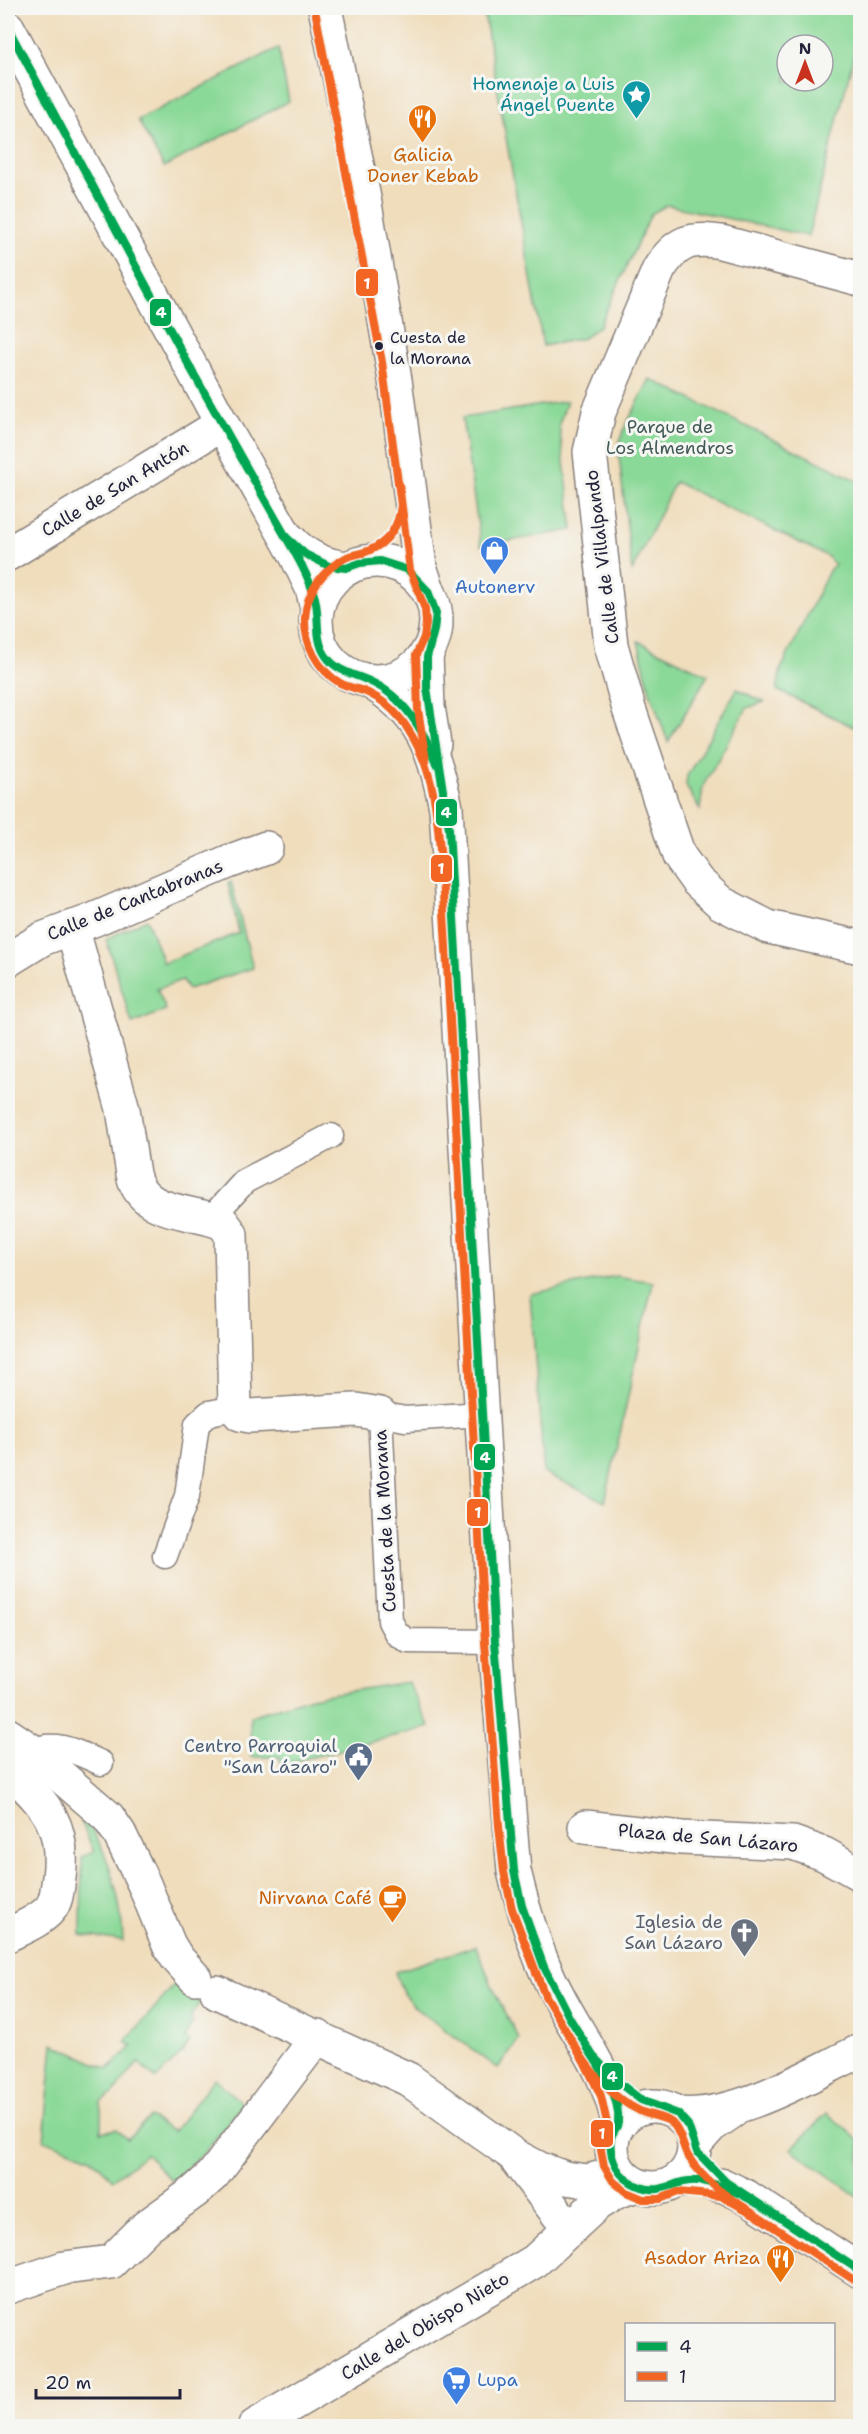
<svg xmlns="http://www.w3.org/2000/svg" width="868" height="2434" viewBox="0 0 868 2434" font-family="'Shantell Sans',sans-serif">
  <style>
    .green { fill: #8bd998; stroke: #567e6a; stroke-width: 1.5; fill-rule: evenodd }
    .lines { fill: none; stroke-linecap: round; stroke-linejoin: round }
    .lane-casing { stroke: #89807c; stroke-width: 27 }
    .street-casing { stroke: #89807c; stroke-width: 36 }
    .secondary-casing { stroke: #89807c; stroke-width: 36 }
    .highway-casing { stroke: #89807c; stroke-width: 36 }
    .lane { stroke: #fff; stroke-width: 24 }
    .street { stroke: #fff; stroke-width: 33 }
    .secondary { stroke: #fff; stroke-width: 33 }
    .highway { stroke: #fff; stroke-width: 33 }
    .bus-1-casing { stroke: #f6f6f2; stroke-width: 12 }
    .bus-2-casing { stroke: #f6f6f2; stroke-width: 12 }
    .bus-1 { stroke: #00a651; stroke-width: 8 }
    .bus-2 { stroke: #f26522; stroke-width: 8 }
    .bus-dot { fill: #22223b; stroke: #f6f6f2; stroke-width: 2 }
    .labels { text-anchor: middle; stroke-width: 6; stroke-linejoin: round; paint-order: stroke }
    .bus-label { font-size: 16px; fill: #22223b; stroke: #f6f6f2; text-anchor: start }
    .culture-label { font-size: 18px; fill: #0d838f; stroke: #f6f6f2; text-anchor: end }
    .food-label { font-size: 18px; fill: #c56008; stroke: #f6f6f2; text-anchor: end }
    .park-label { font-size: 18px; fill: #425957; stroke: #f6f6f2 }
    .street-label { font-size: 18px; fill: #22223b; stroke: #f6f6f2 }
    .shop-label { font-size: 18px; fill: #366cbe; stroke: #f6f6f2 }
    .service-label { font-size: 18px; fill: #4e5e75; stroke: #f6f6f2; text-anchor: end }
    .worship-label { font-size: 18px; fill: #5b616d; stroke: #f6f6f2; text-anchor: end }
    .line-badge { stroke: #f6f6f2; stroke-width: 2 }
    .badge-label { font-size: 16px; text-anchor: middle; font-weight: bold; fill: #fff }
  </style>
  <rect width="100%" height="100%" fill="#f6f6f2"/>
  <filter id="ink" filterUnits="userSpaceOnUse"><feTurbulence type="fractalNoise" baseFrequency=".0167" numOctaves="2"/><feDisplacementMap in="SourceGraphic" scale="12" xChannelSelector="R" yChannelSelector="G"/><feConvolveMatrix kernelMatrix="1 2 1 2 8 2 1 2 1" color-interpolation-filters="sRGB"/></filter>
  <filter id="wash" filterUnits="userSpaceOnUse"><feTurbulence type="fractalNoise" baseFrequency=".008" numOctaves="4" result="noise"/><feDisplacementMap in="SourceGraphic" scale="24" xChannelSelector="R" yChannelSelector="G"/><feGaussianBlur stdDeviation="1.35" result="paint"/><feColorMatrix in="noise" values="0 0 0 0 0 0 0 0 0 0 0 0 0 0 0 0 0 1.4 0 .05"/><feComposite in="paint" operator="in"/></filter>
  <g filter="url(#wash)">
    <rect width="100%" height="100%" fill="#f0ddbc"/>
    <!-- green -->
    <g class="green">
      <path d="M483 8H860V31L808 236 667 205 651 214 599 326 584 338 543 346ZM787 45H823V81H787Z"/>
      <polygon points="278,48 289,101 164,167 138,120"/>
      <polygon points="650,379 860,482 860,730 777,690 781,669 830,569 835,565 827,556 675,482 632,571 618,447 623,431"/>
      <polygon points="567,401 559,424 573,530 481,546 462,418"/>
      <polygon points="638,641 708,675 668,742 650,692"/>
      <polygon points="737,689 764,702 747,708 703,786 700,810 686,786 687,776"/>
      <polygon points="231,882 253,968 188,989 182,980 157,989 166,1010 132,1024 106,939 147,919 163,963 239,933 228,883"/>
      <polygon points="616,1276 653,1282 605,1502 544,1473 530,1294"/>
      <polygon points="408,1682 430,1727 281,1765 280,1757 251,1757 250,1716 311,1697"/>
      <path d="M83 1818C109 1848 122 1903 123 1941L81 1935 82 1857 94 1852 81 1821Z"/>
      <polygon points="476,1946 495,1993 519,2039 498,2068 415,2008 403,1993 395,1972"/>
      <polygon points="178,1981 202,1998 190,2018 193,2022 185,2038 190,2041 182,2053 156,2079 138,2062 114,2093 101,2102 101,2132 117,2129 127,2139 150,2117 173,2132 214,2078 243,2104 204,2153 172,2181 146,2154 113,2179 90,2157 44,2140 53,2044 108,2069 133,2046 125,2042"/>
      <polygon points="827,2113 860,2141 860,2198 791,2149"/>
    </g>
  </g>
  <g filter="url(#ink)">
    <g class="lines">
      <defs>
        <g id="lane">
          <polyline points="211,1218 245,1181 331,1136"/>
          <polyline points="482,1414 405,1419 380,1414 390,1621 397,1634 408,1641 495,1642"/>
          <polyline points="165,1556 187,1496 197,1424 209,1413 235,1408"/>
          <path d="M32 1751C57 1740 78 1753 101 1763"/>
        </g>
        <g id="street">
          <path d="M860 279 721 242C690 237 676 242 659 269L599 412 590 452 611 645 629 709 679 856 697 881 721 903 768 927 860 947"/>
          <polyline points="8,554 222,424"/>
          <path d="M72 927 123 1109 133 1174C141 1214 188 1210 217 1221L223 1223 231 1234 235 1408 240 1414 250 1416 356 1410 380 1414"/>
          <polyline points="8,960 42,939 93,920 228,862 266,848"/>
          <polyline points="8,1735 32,1751 108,1817 119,1833 144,1884 169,1945 177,1958 195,1978"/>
          <path d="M8 1768C45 1805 66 1823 59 1878 57 1889 57 1901 50 1909 40 1921 21 1928 8 1935"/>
          <polyline points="585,1827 682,1838 793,1843 824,1854 860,1874"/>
          <polyline points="217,1992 408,2079 515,2156 540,2169 565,2178 588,2181 609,2175"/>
          <path d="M678 2114C738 2119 807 2076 860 2051"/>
          <polyline points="694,2145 711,2126 733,2111"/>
          <polyline points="518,2162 570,2230"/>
          <polyline points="8,2287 64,2268 111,2262 147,2226 194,2192 213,2175 318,2036"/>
          <polyline points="255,2426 535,2261 597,2204 618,2191 637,2185"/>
        </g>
        <g id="secondary">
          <polyline points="8,28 222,424 295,553 312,588 317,608"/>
          <path d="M289 539C305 557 324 566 348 568"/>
        </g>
        <g id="highway">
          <polyline points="325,8 364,198 395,380 420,567 428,590"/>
          <circle cx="376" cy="621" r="60"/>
          <polyline points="426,655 428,707 434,744"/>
          <path d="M368 681C421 710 435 752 446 808L495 1642 514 1871C524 1913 536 1954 556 1992 578 2036 610 2074 618 2124"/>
          <circle cx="653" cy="2147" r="41"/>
          <polyline points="676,2181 699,2181 724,2186 747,2197 860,2271"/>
        </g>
      </defs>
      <!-- lane casing -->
      <use href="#lane" class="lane-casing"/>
      <!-- street casing -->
      <use href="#street" class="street-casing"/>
      <!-- secondary casing -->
      <use href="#secondary" class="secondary-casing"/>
      <!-- highway casing -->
      <use href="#highway" class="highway-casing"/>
      <!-- lane -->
      <use href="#lane" class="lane"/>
      <!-- street -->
      <use href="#street" class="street"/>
      <!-- secondary -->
      <use href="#secondary" class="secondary"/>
      <!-- highway -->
      <use href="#highway" class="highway"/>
      <defs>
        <g id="bus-1">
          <polyline points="8,28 191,369 286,537 305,554 329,566 346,568 360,563 380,561 408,570 428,591 436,613 434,630 427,657 427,688 449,829 495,1642 514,1871 522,1906 544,1967 569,2017 593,2056 618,2082 641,2100 678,2114 688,2125 697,2152 726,2182 860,2271"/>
          <path d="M276 520C290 545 307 570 315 598 320 617 314 639 326 656 336 671 353 674 369 681 404 696 423 730 437 764"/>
          <path d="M587 2047C600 2067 621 2097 618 2123 617 2128 614 2131 612 2135 609 2143 611 2155 614 2162 620 2179 640 2191 658 2189 672 2187 683 2179 698 2181 720 2183 740 2193 758 2204"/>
        </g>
        <g id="bus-2">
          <path d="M315 10 382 362 401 505C399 526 388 543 368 551 361 554 354 554 347 557 323 569 306 592 305 618 304 644 318 670 340 683 350 688 361 689 370 694 386 702 400 716 409 731 437 774 438 826 442 876L485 1643 499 1826 504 1872 512 1909 545 1996 584 2061 601 2096 607 2123 602 2133 601 2150 604 2166 613 2181 626 2192 643 2199H660L678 2192 721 2196 754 2214 854 2280"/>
          <polyline points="399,484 410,570 425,609 426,623 424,637 416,655 418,709 426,761"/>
          <path d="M579 2053C594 2076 613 2098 638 2110 648 2116 664 2116 672 2123 681 2131 682 2146 688 2156 704 2182 728 2198 754 2213"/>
        </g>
      </defs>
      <!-- bus-1 casing -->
      <use href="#bus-1" class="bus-1-casing"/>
      <!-- bus-2 casing -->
      <use href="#bus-2" class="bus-2-casing"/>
      <!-- bus-1 -->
      <use href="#bus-1" class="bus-1"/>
      <!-- bus-2 -->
      <use href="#bus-2" class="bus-2"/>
    </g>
  </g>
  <!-- icons -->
  <defs>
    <symbol id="sight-pin" viewBox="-11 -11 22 30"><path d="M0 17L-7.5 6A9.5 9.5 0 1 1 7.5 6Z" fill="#0f9aa8" stroke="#f6f6f2"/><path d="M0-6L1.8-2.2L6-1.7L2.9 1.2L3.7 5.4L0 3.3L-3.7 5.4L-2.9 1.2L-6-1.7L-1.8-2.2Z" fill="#fff"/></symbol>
    <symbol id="restaurant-pin" viewBox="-11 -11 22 30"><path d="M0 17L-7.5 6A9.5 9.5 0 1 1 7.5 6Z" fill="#e8710a" stroke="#f6f6f2"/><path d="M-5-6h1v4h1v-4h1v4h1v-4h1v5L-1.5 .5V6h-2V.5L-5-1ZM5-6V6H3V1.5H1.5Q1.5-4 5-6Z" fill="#fff"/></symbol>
    <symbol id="shop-pin" viewBox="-11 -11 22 30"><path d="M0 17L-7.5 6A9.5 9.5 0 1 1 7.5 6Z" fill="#3f7fe0" stroke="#f6f6f2"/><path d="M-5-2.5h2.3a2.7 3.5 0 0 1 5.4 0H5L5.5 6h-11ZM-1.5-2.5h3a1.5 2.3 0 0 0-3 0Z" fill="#fff"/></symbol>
    <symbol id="civic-pin" viewBox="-11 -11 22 30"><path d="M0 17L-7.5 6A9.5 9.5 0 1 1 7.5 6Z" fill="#5c6f8a" stroke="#f6f6f2"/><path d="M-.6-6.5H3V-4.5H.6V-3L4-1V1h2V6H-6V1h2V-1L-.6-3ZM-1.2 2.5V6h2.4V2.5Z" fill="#fff"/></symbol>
    <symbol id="cafe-pin" viewBox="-11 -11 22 30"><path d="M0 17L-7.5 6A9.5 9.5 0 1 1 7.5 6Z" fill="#e8710a" stroke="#f6f6f2"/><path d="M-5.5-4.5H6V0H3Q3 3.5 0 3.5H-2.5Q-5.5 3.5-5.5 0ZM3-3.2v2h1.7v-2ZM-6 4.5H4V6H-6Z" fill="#fff"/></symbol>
    <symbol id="church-pin" viewBox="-11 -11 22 30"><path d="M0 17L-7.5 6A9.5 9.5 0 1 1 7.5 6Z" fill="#6b7280" stroke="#f6f6f2"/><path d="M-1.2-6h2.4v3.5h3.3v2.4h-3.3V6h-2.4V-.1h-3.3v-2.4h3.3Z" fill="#fff"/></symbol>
    <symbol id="supermarket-pin" viewBox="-11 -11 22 30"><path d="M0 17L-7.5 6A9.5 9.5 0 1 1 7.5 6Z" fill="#3f7fe0" stroke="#f6f6f2"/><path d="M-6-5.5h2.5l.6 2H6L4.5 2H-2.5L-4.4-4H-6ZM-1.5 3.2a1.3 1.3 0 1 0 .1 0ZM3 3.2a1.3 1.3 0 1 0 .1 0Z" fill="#fff"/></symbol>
  </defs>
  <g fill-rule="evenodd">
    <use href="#sight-pin" x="620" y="78" width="33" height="45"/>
    <use href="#restaurant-pin" x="406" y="102" width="33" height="45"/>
    <use href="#shop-pin" x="478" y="534" width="33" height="45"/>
    <use href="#civic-pin" x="342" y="1740" width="33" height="45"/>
    <use href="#cafe-pin" x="376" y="1882" width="33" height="45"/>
    <use href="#church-pin" x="728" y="1916" width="33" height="45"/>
    <use href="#restaurant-pin" x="764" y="2242" width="33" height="45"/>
    <use href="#supermarket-pin" x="440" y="2364" width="33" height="45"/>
  </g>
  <!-- markers -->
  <circle class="bus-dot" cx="379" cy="346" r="5"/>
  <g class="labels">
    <!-- bus labels -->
    <g class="bus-label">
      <text x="390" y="343">Cuesta de<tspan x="390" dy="21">la Morana</tspan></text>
    </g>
    <!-- culture labels -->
    <g class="culture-label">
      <text x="615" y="90">Homenaje a Luis<tspan x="615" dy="21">Ángel Puente</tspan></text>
    </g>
    <!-- food labels -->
    <g class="food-label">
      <text x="423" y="161" text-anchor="middle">Galicia<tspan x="423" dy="21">Doner Kebab</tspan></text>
      <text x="372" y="1904">Nirvana Café</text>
      <text x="760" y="2264">Asador Ariza</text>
    </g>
    <!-- park labels -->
    <g class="park-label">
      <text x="670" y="433">Parque de<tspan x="670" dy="21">Los Almendros</tspan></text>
    </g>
    <!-- street labels -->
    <g class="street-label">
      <text transform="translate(115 489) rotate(-31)" y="6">Calle de San Antón</text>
      <text transform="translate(602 557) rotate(-97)" y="6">Calle de Villalpando</text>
      <text transform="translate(135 900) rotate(-22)" y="6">Calle de Cantabranas</text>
      <text transform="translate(385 1521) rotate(-93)" y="6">Cuesta de la Morana</text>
      <text transform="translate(708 1838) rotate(5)" y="6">Plaza de San Lázaro</text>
      <text transform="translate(425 2326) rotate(-31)" y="6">Calle del Obispo Nieto</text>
    </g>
    <!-- shop labels -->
    <g class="shop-label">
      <text x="495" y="593">Autonerv</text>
      <text x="477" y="2386" text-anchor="start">Lupa</text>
    </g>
    <!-- service labels -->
    <g class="service-label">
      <text x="337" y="1752">Centro Parroquial<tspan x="337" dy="21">"San Lázaro"</tspan></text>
    </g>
    <!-- worship labels -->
    <g class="worship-label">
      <text x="723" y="1928">Iglesia de<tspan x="723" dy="21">San Lázaro</tspan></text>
    </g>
  </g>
  <g class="line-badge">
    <rect x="355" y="268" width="24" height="29" rx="6" fill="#f26522"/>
    <rect x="149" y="298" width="23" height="29" rx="6" fill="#00a651"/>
    <rect x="435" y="798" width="23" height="29" rx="6" fill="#00a651"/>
    <rect x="430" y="854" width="23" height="29" rx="6" fill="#f26522"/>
    <rect x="473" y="1443" width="23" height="28" rx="6" fill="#00a651"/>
    <rect x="466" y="1498" width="23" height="29" rx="6" fill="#f26522"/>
    <rect x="601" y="2062" width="23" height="29" rx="6" fill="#00a651"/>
    <rect x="590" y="2119" width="24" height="29" rx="6" fill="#f26522"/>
  </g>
  <g class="badge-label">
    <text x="367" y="289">1</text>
    <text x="161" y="318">4</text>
    <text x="446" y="818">4</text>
    <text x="441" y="874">1</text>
    <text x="485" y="1463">4</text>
    <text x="478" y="1518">1</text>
    <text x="612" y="2082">4</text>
    <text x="602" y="2139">1</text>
  </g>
  <!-- margin -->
  <rect width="868" height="2434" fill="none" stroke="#f6f6f2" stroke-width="30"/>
  <!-- legend -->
  <rect x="625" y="2323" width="210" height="78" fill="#f6f6f2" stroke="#a1a1a9" stroke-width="1.5"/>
  <rect x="637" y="2342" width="30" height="9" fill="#00a651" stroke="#a1a1a9" stroke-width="1.5"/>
  <text x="679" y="2353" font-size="18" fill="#22223b">4</text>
  <rect x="637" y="2372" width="30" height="9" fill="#f26522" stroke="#a1a1a9" stroke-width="1.5"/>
  <text x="679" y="2383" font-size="18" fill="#22223b">1</text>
  <!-- north arrow -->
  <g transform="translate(805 63)"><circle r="28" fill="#f6f6f2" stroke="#a1a1a9" stroke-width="1.5"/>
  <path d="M0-4.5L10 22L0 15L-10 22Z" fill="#c8321e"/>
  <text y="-9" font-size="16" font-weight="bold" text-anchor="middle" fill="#22223b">N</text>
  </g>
  <!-- scale -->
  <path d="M36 2389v9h144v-9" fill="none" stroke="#22223b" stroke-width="3"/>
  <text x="45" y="2389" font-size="18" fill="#22223b" stroke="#f6f6f2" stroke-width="4.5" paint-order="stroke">20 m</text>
</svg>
